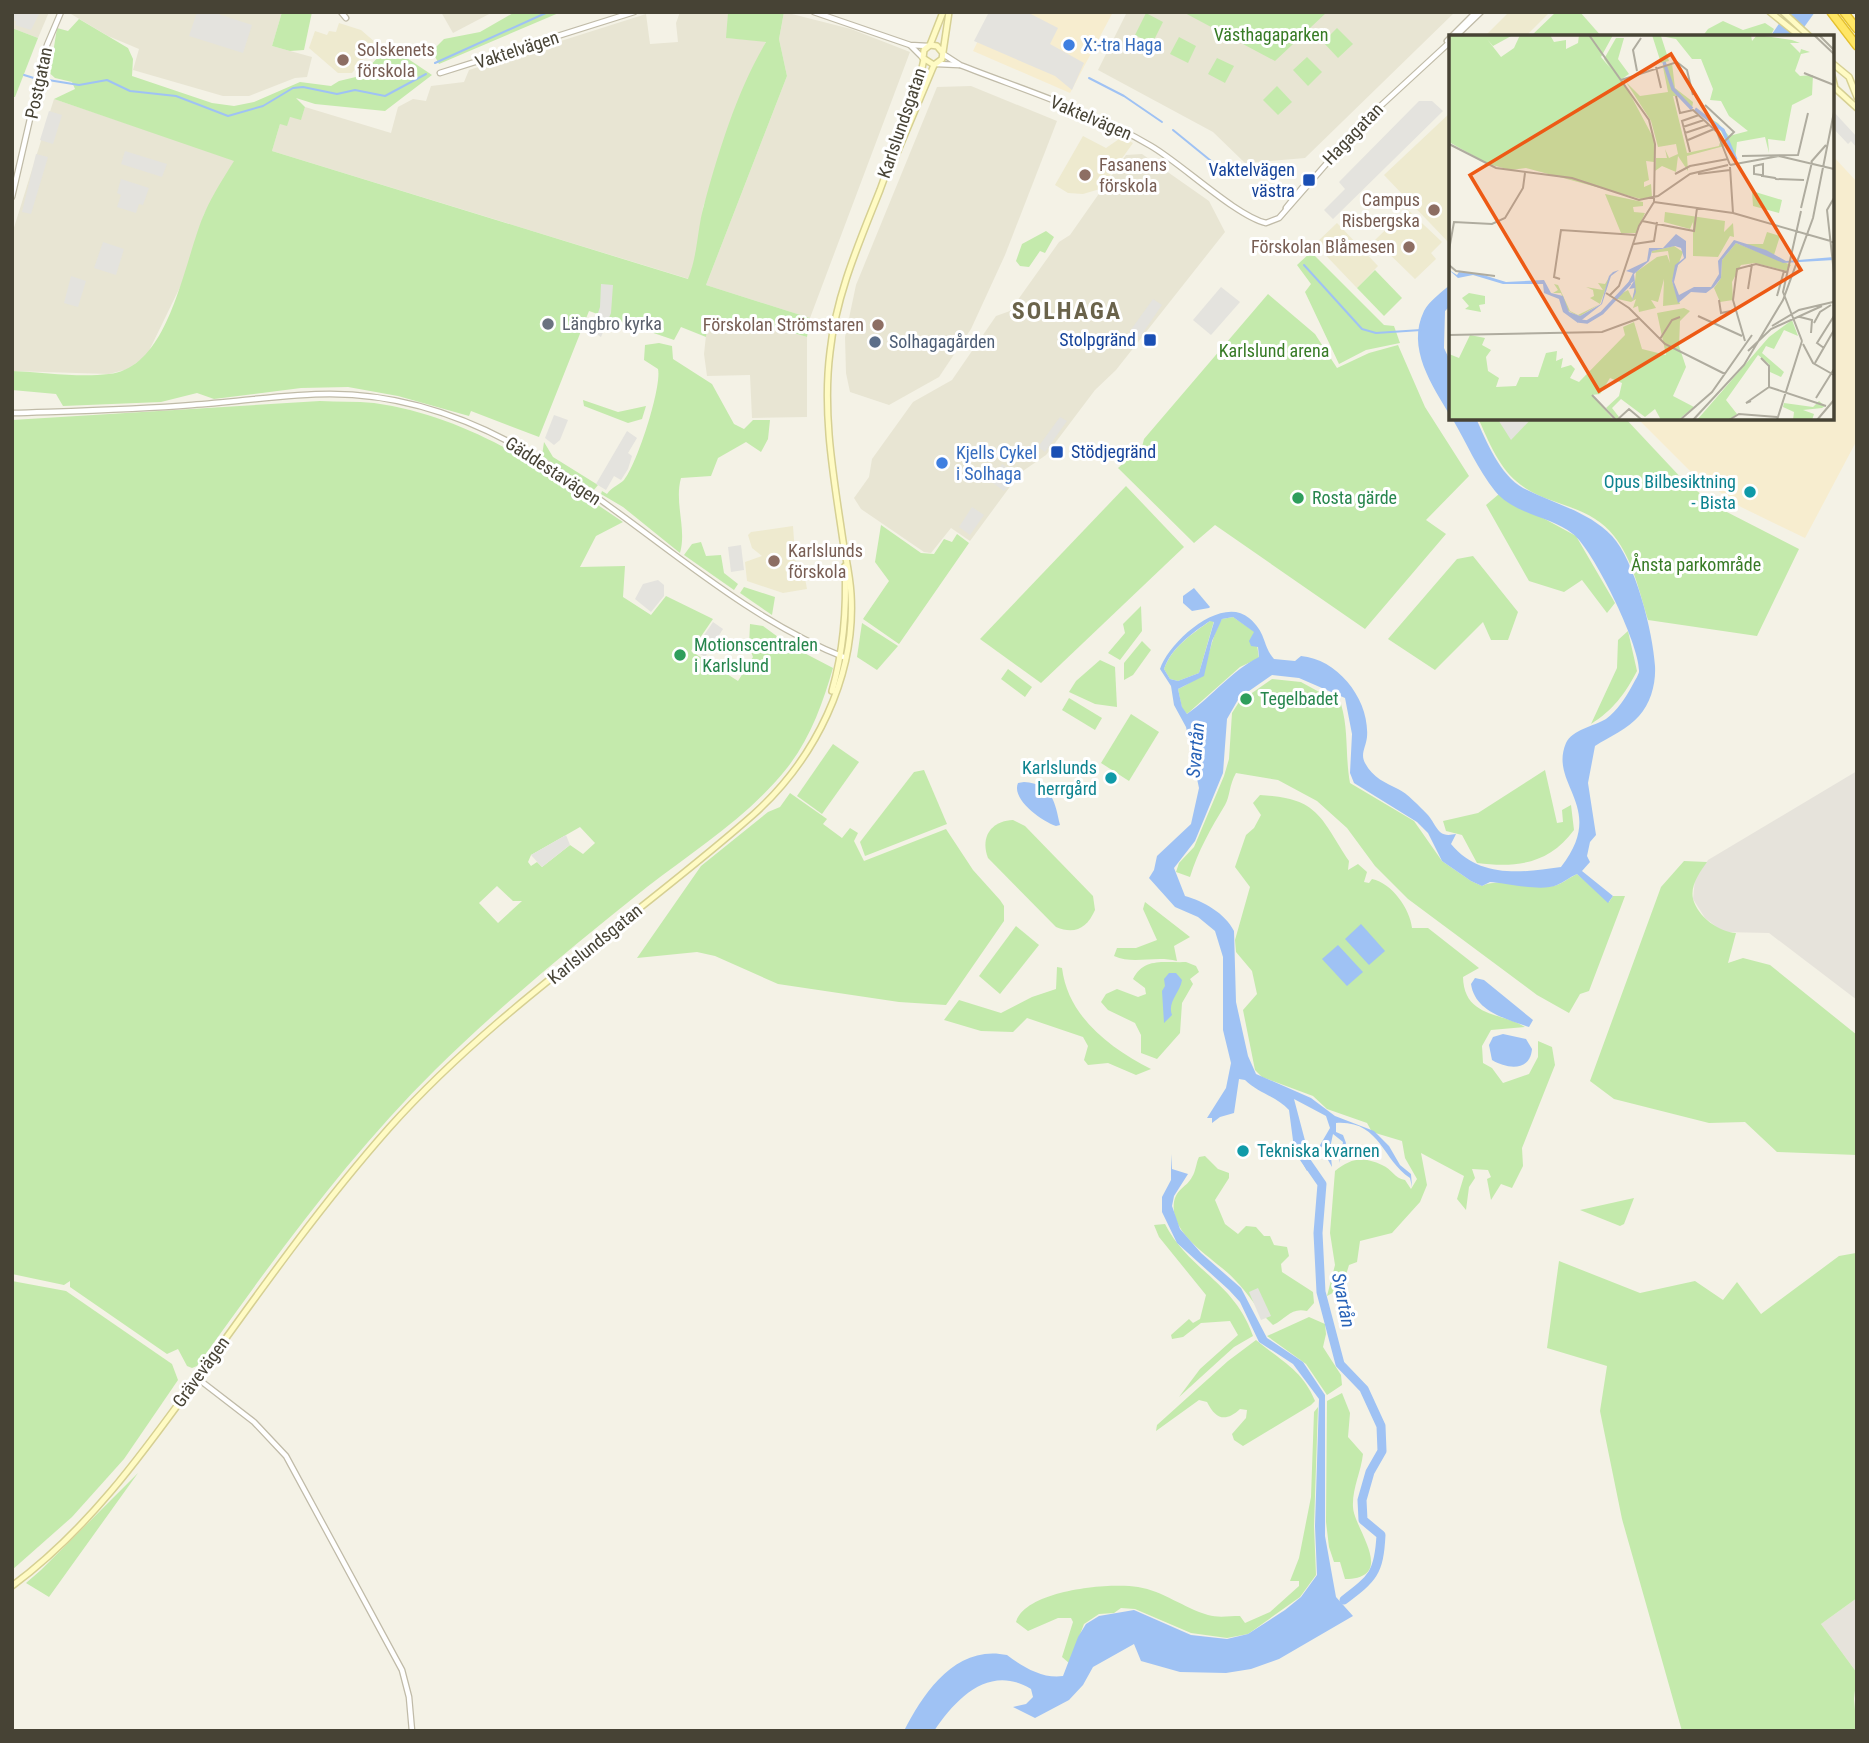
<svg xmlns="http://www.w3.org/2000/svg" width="1869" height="1743" viewBox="0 0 1869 1743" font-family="'Roboto Condensed',sans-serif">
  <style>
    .residential { fill: #e8e5d3 }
    .commercial { fill: #f7edcf }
    .industrial { fill: #e6e3db }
    .education { fill: #eeeacf }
    .green { fill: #c4eaac; fill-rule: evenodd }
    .parking { fill: #e4e3de }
    .water { fill: #9fc2f4; fill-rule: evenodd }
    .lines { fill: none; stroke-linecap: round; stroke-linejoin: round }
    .stream { stroke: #9fc2f4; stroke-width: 2 }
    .river { stroke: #9fc2f4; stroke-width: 9 }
    .tertiary-casing { stroke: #c0bba8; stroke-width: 7 }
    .secondary-casing { stroke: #d6d093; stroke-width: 8 }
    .motorway-casing { stroke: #e5c12e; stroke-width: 10 }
    .tertiary { stroke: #fff; stroke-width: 4.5 }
    .secondary { stroke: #fffbc4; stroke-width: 5 }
    .motorway { stroke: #ffe665; stroke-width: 7 }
    .shop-dot { fill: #3f7fe0; stroke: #fff; stroke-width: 2.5 }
    .education-dot { fill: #8d6e63; stroke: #fff; stroke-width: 2.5 }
    .transit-dot { fill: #1a4fb4; stroke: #fff; stroke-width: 2.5 }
    .worship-dot { fill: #6b7280; stroke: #fff; stroke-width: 2.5 }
    .service-dot { fill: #5c6f8a; stroke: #fff; stroke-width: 2.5 }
    .culture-dot { fill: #0f9aa8; stroke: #fff; stroke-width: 2.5 }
    .leisure-dot { fill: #2e9e5b; stroke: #fff; stroke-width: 2.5 }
    .labels { text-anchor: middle; stroke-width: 6; stroke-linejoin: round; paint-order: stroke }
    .park-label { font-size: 18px; fill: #377b25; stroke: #fff }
    .shop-label { font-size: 18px; fill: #366cbe; stroke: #fff; text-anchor: start }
    .education-label { font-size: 18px; fill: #785e54; stroke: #fff; text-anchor: start }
    .street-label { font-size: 18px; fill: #474335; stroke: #fff }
    .transit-label { font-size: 18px; fill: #164399; stroke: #fff; text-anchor: end }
    .worship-label { font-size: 18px; fill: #5b616d; stroke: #fff; text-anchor: start }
    .service-label { font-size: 18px; fill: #4e5e75; stroke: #fff; text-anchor: start }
    .culture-label { font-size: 18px; fill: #0d838f; stroke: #fff; text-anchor: end }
    .leisure-label { font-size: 18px; fill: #27864d; stroke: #fff; text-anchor: start }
    .water-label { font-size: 19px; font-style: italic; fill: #2863b8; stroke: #fff }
    .district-label { font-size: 24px; font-weight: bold; letter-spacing: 2px; fill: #6a634b; stroke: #fff }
    .inset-river { fill: none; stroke: #9fc2f4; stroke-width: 3.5 }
    .inset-road { fill: none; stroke: #afac9f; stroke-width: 2 }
    .view { fill: #ed5a15; fill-opacity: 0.15; stroke: #ed5a15; stroke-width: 3.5 }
    .inset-edge { fill: none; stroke: #474335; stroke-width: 3.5 }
  </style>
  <rect width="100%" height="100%" fill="#f4f2e6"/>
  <!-- residential -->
  <g class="residential">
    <polygon points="12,12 49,12 38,38 12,28"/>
    <polygon points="73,12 282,12 272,46 312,57 307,77 295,78 249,96 223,96 133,70 139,49 108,36 71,14"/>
    <polygon points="441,12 493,12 453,33"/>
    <polygon points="680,12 728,12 727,38 766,41 703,207 699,249 689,279 272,151 280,124 290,117 301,119 305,107 391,133 398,107 413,99 426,101 431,86 464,82 469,70 646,14 650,44 678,42 676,23"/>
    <polygon points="784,12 851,29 910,52 810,318 706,285 787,76 779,39"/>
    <polygon points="1127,12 1455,12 1305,158 1245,163 1213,132 1098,70"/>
    <polygon points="971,86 1057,121 1005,255 971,329 939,377 889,405 850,392 846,373 845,337 856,285 937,87"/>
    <polygon points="54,99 235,160 204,214 182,283 147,355 128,369 109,374 12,371 12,234"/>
    <polygon points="1142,154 1209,201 1225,232 1116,370 1095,390 1046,455 1020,473 970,541 951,528 931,553 924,552 861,509 854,498 869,477 872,459 913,402 952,380 996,316 1010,311 1059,242 1070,235 1126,155"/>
    <polygon points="708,317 760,323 807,337 807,417 752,418 750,375 707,376 704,354"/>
  </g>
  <!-- commercial -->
  <g class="commercial">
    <polygon points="992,12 1113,12 1070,93 973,51"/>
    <polygon points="1832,155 1857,182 1857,440 1805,538 1741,507 1689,470 1637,418 1832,418"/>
  </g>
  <!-- industrial -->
  <g class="industrial">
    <polygon points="1857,771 1857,1000 1769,933 1723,932 1705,918 1693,899 1695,879 1708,860"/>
    <polygon points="1857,1598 1857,1673 1821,1624"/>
  </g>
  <!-- education -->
  <g class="education">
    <polygon points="1509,12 1550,12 1525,37 1484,37"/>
    <polygon points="339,23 361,30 376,43 352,73 338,73 309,48 315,31 327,35 329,31 336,32"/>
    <polygon points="1451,112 1451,245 1384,175"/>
    <polygon points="1083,136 1106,148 1122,137 1133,143 1100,189 1083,194 1068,193 1055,185"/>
    <polygon points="1407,209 1442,242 1431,253 1436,259 1415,279 1375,240"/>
    <polygon points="1337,223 1378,266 1357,288 1315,244"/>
    <polygon points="793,526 796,568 803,568 807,589 783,593 747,581 745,562 762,556 752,548 748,535 751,532"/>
  </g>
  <!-- green -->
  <g class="green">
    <polygon points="282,12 312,12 304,50 290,51 272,46"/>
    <polygon points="515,12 561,12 439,64 432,51 444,39 480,32"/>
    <path d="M728 12H784L779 39 787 76 706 285 810 318 807 337 760 323 708 318 706 337 681 327 674 340 589 311 539 437 471 411 469 416 398 396 348 387 301 388 214 399 197 393 161 402 63 406 56 394 12 390V371C43 372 78 378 109 374 171 368 184 258 205 212 213 194 224 177 234 161L54 99 75 89 72 82 55 78 46 70 53 53 57 28 68 31 79 19 128 48 133 59 132 76 212 103 234 106 254 102 300 82 331 86 339 81 360 76 389 46 432 75 385 111 315 104 296 98 305 107 301 120 290 117 287 126 280 124 272 151 688 279C698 254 697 230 704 205 719 150 737 91 766 42L726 38Z"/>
    <polygon points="1183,12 1327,12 1275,61"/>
    <polygon points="1556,12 1580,12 1602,37 1530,37"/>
    <polygon points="1146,13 1163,22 1152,44 1135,35"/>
    <polygon points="1723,21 1743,30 1765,23 1774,29 1770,37 1702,37 1708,29"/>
    <polygon points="12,28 38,38 15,97 12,97"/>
    <polygon points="1337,28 1353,44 1338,58 1323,42"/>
    <polygon points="1179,37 1196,46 1188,63 1170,54"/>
    <polygon points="1307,57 1322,72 1308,86 1293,70"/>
    <polygon points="1217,58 1234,66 1225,83 1208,74"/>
    <polygon points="1277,86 1292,102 1278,115 1263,100"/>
    <polygon points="1046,231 1054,237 1045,253 1040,251 1029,267 1020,266 1016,261 1022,244"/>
    <polygon points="1311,252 1384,325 1394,326 1400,343 1366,350 1339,364 1305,292 1311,284 1297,265"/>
    <polygon points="1375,270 1402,298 1384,316 1357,288"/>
    <polygon points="1268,294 1315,334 1337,368 1369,353 1398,345 1425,407 1469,476 1426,520 1446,534 1365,629 1215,525 1194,543 1118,468 1142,447 1144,439"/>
    <path d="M659 343 672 346 673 359 712 384 734 424 744 429 753 420H770L768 439 761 452 746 442 718 458 711 476 681 478C674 503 687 529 680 553L623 507 601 494 602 491 607 494C612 487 619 485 624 480 637 465 662 387 658 369L644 360 645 345Z"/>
    <polygon points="583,400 618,412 646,406 642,419 628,423 584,406"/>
    <path d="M320 401C338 402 356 401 374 403 469 416 546 470 623 522L596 536 580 567 625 566 623 597 651 615 666 596 713 619 691 651 738 681 753 657 749 646 750 624 763 626 789 645 833 668C823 703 810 739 787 768 749 816 695 850 647 887 574 945 501 1005 435 1070 345 1159 271 1263 197 1366L192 1368 187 1366 178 1349 167 1354 70 1287V1281L64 1285 12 1274V420ZM580 827 595 843 583 854 570 845 542 867 537 862 531 866 528 862 531 855ZM497 886 513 901H522L498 923 479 903Z"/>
    <path d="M1478 418H1625L1685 482 1721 509 1799 549 1757 636 1648 620C1639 591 1633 560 1614 536 1589 504 1548 506 1521 485 1499 469 1489 442 1478 418Z"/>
    <polygon points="544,442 553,457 598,485 593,491 542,456"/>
    <polygon points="1126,486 1184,547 1041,683 980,639"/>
    <polygon points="1499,494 1576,536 1615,603 1607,613 1582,580 1564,592 1529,581 1486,505"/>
    <polygon points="881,525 921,553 934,554 944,539 952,542 957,534 969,543 899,644 863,619 889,581 875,562"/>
    <polygon points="701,542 706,556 721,555 724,573 738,584 734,590 684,555 692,544"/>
    <polygon points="1473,556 1518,612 1508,640 1491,640 1483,622 1435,670 1388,639 1457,559"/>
    <polygon points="744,587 775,597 772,615 740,593"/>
    <polygon points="1141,606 1142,631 1120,660 1108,653 1125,633 1123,624"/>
    <path d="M1233 617 1255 632 1259 658 1240 667 1187 714 1182 708 1178 689C1215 673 1204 649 1222 619Z"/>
    <path d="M1210 621H1214L1199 673 1178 681 1170 679 1164 669C1172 647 1192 634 1210 621Z"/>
    <polygon points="862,623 898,646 877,670 857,657"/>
    <path d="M1628 631 1637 671C1625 694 1613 710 1591 724L1617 668 1618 640Z"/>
    <polygon points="1142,641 1151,650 1133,675 1124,680 1124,663"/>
    <polygon points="1100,660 1115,667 1117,707 1095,704 1069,692 1076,681"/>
    <polygon points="1008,669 1032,687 1025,697 1001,679"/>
    <path d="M1272 679 1301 682 1341 704C1349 731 1345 756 1350 783L1414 821 1442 861 1471 881 1482 886C1501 877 1531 889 1553 886 1559 886 1570 877 1577 874L1609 902 1613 896H1625L1589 991 1580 994 1569 1013 1537 995 1408 899 1375 866 1347 828 1317 801 1278 780 1236 773C1229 785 1230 797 1225 805 1211 828 1198 851 1190 877L1176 872 1179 863 1194 847 1224 776 1229 759 1232 713 1239 702Z"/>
    <polygon points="1069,698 1102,718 1095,730 1062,710"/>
    <polygon points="1131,714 1159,732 1129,781 1101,763"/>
    <polygon points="833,744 859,762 822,814 797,796"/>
    <polygon points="924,770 947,824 865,856 860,842 914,772"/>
    <path d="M1545 770 1557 823 1563 822 1562 810 1571 805 1574 830C1549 864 1517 868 1477 863L1462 835 1446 831 1443 821 1478 813Z"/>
    <polygon points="790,793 827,819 823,824 842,838 850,828 858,833 854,841 864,861 946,829 973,870 1000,900 1004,906 1004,921 946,1005 899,1002 778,984 715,956 697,952 637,958 701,866 768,812 780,807"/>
    <path d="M1260 795C1319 798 1320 817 1349 861L1348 870 1358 864 1367 872 1364 882 1369 883 1372 879C1392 883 1410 909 1412 928H1428L1479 968 1463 977C1464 1018 1502 1012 1525 1027L1491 1030 1482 1046 1483 1063 1492 1068 1503 1083 1529 1074 1538 1057V1041L1552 1047 1555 1065 1522 1148 1523 1166 1512 1188 1501 1184 1491 1200 1487 1179 1491 1177 1488 1170 1472 1169 1475 1178 1469 1187 1466 1210 1457 1199 1464 1176 1421 1153 1427 1185 1420 1202 1392 1233 1360 1241 1357 1262 1349 1265 1342 1288 1327 1296 1335 1265 1330 1233 1335 1171C1351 1158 1363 1156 1382 1165 1392 1169 1394 1178 1405 1180L1411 1189 1417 1179 1405 1158 1402 1141 1372 1132 1367 1123 1327 1109 1313 1096 1262 1077 1255 1070 1243 1010 1257 994 1252 971 1236 952 1235 940 1250 887 1235 867 1246 835 1254 828 1261 815 1253 803Z"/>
    <path d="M1013 820 1025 826 1093 896 1095 910C1087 928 1075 935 1056 927L988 858C980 837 991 821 1013 820Z"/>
    <path d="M1684 861 1707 862C1700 872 1690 885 1693 899 1698 917 1719 932 1736 933L1728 963 1743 958 1770 965 1857 1035V1155L1777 1152 1745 1122 1709 1123 1614 1099 1590 1081 1661 887Z"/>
    <path d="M1145 902 1190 937 1174 946 1177 961C1155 955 1134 965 1114 956L1117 948H1136L1157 940 1143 909Z"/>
    <polygon points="1016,926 1039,945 1000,994 979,976"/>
    <path d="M1186 962 1196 966 1199 972 1190 979 1193 984 1182 1003 1180 1033 1157 1059 1141 1053V1035L1135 1023 1108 1010 1101 1002 1106 994 1117 989 1138 997 1146 994 1145 988 1133 979C1144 957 1164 963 1186 962Z"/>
    <path d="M1057 967 1062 968C1068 1017 1110 1048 1151 1069L1136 1075 1108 1063 1088 1065 1084 1060 1088 1046 1083 1037 1027 1018 1013 1032 981 1031 944 1020 959 1000 1001 1013 1032 997 1056 989Z"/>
    <path d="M1205 1156 1218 1169 1229 1173V1178L1215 1200 1225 1224 1238 1234 1246 1226 1256 1227 1264 1236H1270L1274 1245 1287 1247 1289 1256 1281 1264 1282 1272 1313 1292 1314 1303 1307 1311C1291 1307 1286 1319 1273 1325 1258 1311 1249 1294 1235 1280 1216 1259 1169 1236 1174 1202 1177 1188 1187 1187 1192 1177 1196 1171 1196 1163 1199 1157Z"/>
    <polygon points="1634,1198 1624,1224 1620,1226 1580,1210"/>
    <path d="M1165 1224C1189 1271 1234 1281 1253 1336L1234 1347 1179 1397 1200 1369 1238 1335 1230 1321 1201 1323 1183 1337 1172 1339 1171 1335 1189 1319 1193 1323 1200 1319 1206 1295 1159 1237 1154 1225Z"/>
    <polygon points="1857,1229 1857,1598 1821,1624 1857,1673 1854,1699 1857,1731 1682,1731 1622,1519 1600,1411 1607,1366 1547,1348 1559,1261 1640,1293 1695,1281 1723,1300 1737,1282 1761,1314 1839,1256 1856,1253"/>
    <polygon points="12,1281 66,1291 172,1364 178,1380 124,1459 72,1517 12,1570"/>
    <polygon points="1309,1317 1325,1324 1326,1334 1323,1347 1341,1375 1342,1385 1327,1395 1306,1364 1267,1336"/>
    <path d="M1256 1340C1280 1360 1303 1370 1315 1401L1311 1405 1243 1446 1234 1440 1232 1434 1246 1418 1247 1410 1240 1409C1226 1422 1216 1420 1207 1402L1199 1400 1156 1431 1157 1425 1228 1361Z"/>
    <path d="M1342 1393 1350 1413 1348 1437 1363 1454C1361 1472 1352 1489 1353 1507 1354 1529 1398 1578 1345 1579L1340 1562H1334L1329 1547 1326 1522 1327 1401Z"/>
    <path d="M1318 1407 1314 1526 1316 1575 1300 1597 1248 1634 1227 1638 1191 1633 1135 1609 1121 1608 1114 1613 1099 1614 1084 1624 1069 1663 1062 1657 1073 1622 1071 1618H1058L1028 1631 1016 1622C1025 1590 1110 1582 1138 1587 1163 1591 1184 1608 1208 1615 1218 1618 1229 1616 1240 1616L1245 1623 1270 1612 1299 1586V1581H1290L1299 1558 1311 1497 1314 1412Z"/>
    <polygon points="138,1473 49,1597 26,1583 41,1570"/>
  </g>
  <!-- parking -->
  <g class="parking">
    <polygon points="14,12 40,12 31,30 15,25 16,21 12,20"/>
    <polygon points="197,12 212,12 252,25 243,53 189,36"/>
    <polygon points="989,12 1027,12 1058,28 1050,44 1084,63 1072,90 1055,76 974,41"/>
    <polygon points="1419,101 1432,101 1443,111 1333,219 1324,210 1345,189 1339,182"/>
    <polygon points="1832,110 1857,137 1857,148 1851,141 1848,144 1832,127"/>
    <polygon points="49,111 62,115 53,144 40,140"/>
    <polygon points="125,151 167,164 162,177 121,164"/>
    <polygon points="36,154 48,157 31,214 22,212"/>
    <polygon points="121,179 149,188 143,205 139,204 136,213 117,207 121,195 117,193"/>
    <polygon points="103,242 124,249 116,275 94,268"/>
    <polygon points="71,276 86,281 78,307 64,303"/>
    <polygon points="601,284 613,285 611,313 601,337 592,331 600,307"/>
    <polygon points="1221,287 1240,302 1211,335 1193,320"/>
    <polygon points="1153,299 1162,305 1140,337 1130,331"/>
    <polygon points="554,415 568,420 560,440 554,445 545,438"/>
    <polygon points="1060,417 1067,421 1045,452 1038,447"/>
    <polygon points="1497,418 1532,418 1511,440"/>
    <polygon points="627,431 637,438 628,453 632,456 628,469 621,480 614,476 606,490 596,484"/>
    <polygon points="1002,464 1017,474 1004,491 990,481"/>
    <polygon points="972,507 984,515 970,535 959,527"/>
    <polygon points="741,545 744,570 731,572 728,547"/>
    <polygon points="658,580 664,585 664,596 651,612 635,599 643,584"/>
    <polygon points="713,622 723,629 705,657 694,650"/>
    <polygon points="566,835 570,845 542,867 531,855"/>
    <polygon points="1258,1288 1271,1316 1261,1320 1249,1292"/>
  </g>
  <!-- water -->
  <g class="water">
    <polygon points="1787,12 1815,12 1797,37 1770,37"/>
    <path d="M1451 284V305L1445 311 1444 348 1451 363V417C1432 385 1406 348 1424 311 1429 301 1443 291 1451 284Z"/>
    <path d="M1452 418H1476C1486 441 1500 475 1523 488 1553 504 1587 510 1612 536 1635 561 1653 632 1655 666 1656 683 1651 703 1639 716 1629 728 1609 737 1595 746L1588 783 1596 835 1590 842 1587 856 1590 862 1582 871 1613 896 1608 903 1577 874C1570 877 1564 882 1557 885 1542 892 1505 883 1490 882L1482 886 1471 881 1442 861 1428 833 1417 822 1354 783 1350 773 1352 734 1345 698 1299 678 1272 675 1239 698 1227 719 1223 773 1195 841 1174 868 1185 896C1203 901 1225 913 1234 931L1236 1002 1248 1056 1256 1074 1311 1098 1335 1116 1374 1131 1389 1146 1400 1165 1411 1174 1412 1187 1410 1178C1382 1160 1380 1120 1336 1123V1132L1343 1135 1346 1143 1339 1163 1343 1142 1333 1134 1330 1148 1332 1167 1328 1160V1141L1316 1152 1330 1128 1326 1116 1294 1099 1312 1167 1307 1171 1294 1148 1289 1110C1276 1096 1258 1093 1245 1080L1239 1079 1234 1113 1220 1117 1212 1123V1118H1207L1226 1088 1231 1063 1223 1030V957L1215 931 1198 917 1175 907 1149 878 1154 870 1157 856 1191 824 1199 788 1186 727 1174 705 1171 686 1160 669C1169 642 1221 595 1249 618 1267 633 1262 645 1274 659L1295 661 1301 656C1338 659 1370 700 1367 737 1366 747 1360 754 1365 763 1373 778 1386 783 1398 789 1407 793 1420 807 1427 814 1432 819 1435 827 1440 832 1445 836 1450 835 1456 834L1451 844C1479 878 1520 873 1561 867 1608 807 1548 785 1566 743 1572 730 1594 726 1606 719 1617 711 1626 697 1632 686 1634 682 1638 676 1639 672 1641 647 1593 549 1573 534 1550 516 1515 515 1495 491 1478 470 1466 442 1452 418ZM1233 617 1254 632 1249 641 1251 646 1258 647 1259 657C1231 671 1213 696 1187 714L1182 707 1178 689 1204 676 1212 641 1222 619ZM1210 621 1214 622 1199 673 1178 681 1170 679 1164 669C1171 648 1192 633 1210 621Z"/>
    <polygon points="1194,588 1210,607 1209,608 1192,611 1183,603 1183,596"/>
    <path d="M1024 782C1053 784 1055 803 1060 825L1056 826C1041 821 1011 799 1018 783Z"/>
    <polygon points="1361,924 1385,951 1369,965 1345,939"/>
    <polygon points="1338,945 1363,972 1347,986 1322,959"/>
    <path d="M1169 973H1176L1182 980C1180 993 1167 1002 1172 1015L1164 1023 1162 991 1165 986 1164 979Z"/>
    <path d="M1475 978 1484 980 1533 1020 1529 1027C1507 1019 1475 1012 1471 984Z"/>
    <path d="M1503 1034 1526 1039 1532 1049C1530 1072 1507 1069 1492 1060L1489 1045 1493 1037Z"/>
    <path d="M1171 1154 1172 1169 1188 1174 1174 1196 1172 1206 1180 1229 1201 1253 1241 1288 1267 1338 1303 1362 1325 1395V1536L1336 1597 1353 1616 1279 1659 1251 1669 1226 1673 1180 1672 1141 1661 1134 1644 1093 1667 1083 1685 1069 1700 1035 1718 1013 1707 1026 1704 1033 1697 1031 1689C990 1664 957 1697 934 1731H904C923 1693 956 1644 1007 1655 1023 1667 1043 1679 1063 1676L1078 1637 1086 1624 1099 1616 1134 1610 1191 1635 1227 1639 1248 1634 1285 1610 1301 1597 1317 1575 1315 1526 1319 1399 1293 1364 1259 1342 1240 1302 1229 1290 1177 1243 1162 1212V1197L1171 1180Z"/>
  </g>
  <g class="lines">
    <!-- stream -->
    <g class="stream">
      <polyline points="435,63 548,12"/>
      <polyline points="24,75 37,79"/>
      <polyline points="1089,78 1124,96 1162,122"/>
      <polyline points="42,79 79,85 107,80 130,91 176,96 228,116 263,106 293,88 303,87 337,94 355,90 385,96 426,74"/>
      <polyline points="1173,130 1232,178"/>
      <polyline points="1304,265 1362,329 1376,333 1421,330"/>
    </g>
    <!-- river -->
    <path class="river" d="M1304 1158 1322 1184 1318 1233 1321 1292 1340 1364 1364 1389 1381 1426 1382 1451 1370 1472 1362 1500 1363 1520 1381 1535C1379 1573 1373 1578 1344 1600"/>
    <defs>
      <g id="tertiary">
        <polyline points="341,12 346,18"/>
        <polyline points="814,12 910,45 928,46"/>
        <polyline points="1456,36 1481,12"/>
        <polyline points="1447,41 1476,12"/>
        <polyline points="911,46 923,58"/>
        <path d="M943 54 960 65C1024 90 1092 111 1151 146 1182 164 1236 216 1266 223L1279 218 1362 123 1451 41"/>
        <polyline points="937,64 959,65"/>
        <polyline points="440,73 634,12"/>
        <polyline points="12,197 47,45 61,12"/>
        <polyline points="1286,208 1302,188"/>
        <path d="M12 413C72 411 132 410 192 405 238 402 284 394 330 394 401 394 470 418 531 454 638 517 729 612 846 658"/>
        <polyline points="197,1378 254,1422 286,1456 402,1670 409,1697 412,1731"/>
      </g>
      <g id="secondary">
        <polyline points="1770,12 1801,37"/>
        <polyline points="1783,12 1810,37"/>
        <polyline points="930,45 943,12"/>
        <polyline points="942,52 937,46 930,45 924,50 923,58 934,65 942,59 949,12"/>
        <polyline points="1832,63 1849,77 1857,97"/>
        <polyline points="1832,76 1835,88 1857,108"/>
        <polyline points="892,165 934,65"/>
        <path d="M832 691C844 649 847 610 845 566"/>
        <path d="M12 1586C89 1529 143 1453 198 1377 259 1292 320 1206 389 1128 496 1008 634 920 754 814 815 759 856 677 851 594 850 576 846 559 843 541 834 479 822 415 830 352 836 295 859 243 880 190 892 157 904 124 917 91L924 59"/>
      </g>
      <g id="motorway">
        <polyline points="1831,12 1857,46"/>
        <polyline points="1844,12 1857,29"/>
      </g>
    </defs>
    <!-- tertiary casing -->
    <use href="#tertiary" class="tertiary-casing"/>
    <!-- secondary casing -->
    <use href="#secondary" class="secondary-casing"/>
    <!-- motorway casing -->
    <use href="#motorway" class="motorway-casing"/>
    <!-- tertiary -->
    <use href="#tertiary" class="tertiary"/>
    <!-- secondary -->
    <use href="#secondary" class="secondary"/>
    <!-- motorway -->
    <use href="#motorway" class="motorway"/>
  </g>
  <!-- markers -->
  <g class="shop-dot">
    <circle cx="1069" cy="45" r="7"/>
    <circle cx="942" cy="463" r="7"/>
  </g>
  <g class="education-dot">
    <circle cx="343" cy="60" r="7"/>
    <circle cx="1085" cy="175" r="7"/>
    <circle cx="1434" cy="210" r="7"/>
    <circle cx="1409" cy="247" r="7"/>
    <circle cx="878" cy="325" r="7"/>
    <circle cx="774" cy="561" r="7"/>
  </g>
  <g class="transit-dot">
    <rect x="1302" y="173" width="14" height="14" rx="3.5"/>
    <rect x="1143" y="333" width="14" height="14" rx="3.5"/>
    <rect x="1050" y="445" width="14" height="14" rx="3.5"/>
  </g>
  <circle class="worship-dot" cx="548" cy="324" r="7"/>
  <circle class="service-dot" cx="875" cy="342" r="7"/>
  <g class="culture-dot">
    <circle cx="1750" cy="492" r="7"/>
    <circle cx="1111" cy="778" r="7"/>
    <circle cx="1243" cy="1151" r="7"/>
  </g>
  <g class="leisure-dot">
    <circle cx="1298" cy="498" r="7"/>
    <circle cx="680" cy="655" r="7"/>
    <circle cx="1246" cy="699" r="7"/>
  </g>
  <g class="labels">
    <!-- park labels -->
    <g class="park-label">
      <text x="1271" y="41">Västhagaparken</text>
      <text x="1274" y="357">Karlslund arena</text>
      <text x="1696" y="571">Ånsta parkområde</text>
    </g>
    <!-- shop labels -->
    <g class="shop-label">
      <text x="1083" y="51">X:-tra Haga</text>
      <text x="956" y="459">Kjells Cykel<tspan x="956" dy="21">i Solhaga</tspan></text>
    </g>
    <!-- education labels -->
    <g class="education-label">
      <text x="357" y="56">Solskenets<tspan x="357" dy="21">förskola</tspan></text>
      <text x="1099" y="171">Fasanens<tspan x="1099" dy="21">förskola</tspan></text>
      <text x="1420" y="206" text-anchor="end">Campus<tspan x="1420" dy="21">Risbergska</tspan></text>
      <text x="1395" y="253" text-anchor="end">Förskolan Blåmesen</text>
      <text x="864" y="331" text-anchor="end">Förskolan Strömstaren</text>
      <text x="788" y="557">Karlslunds<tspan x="788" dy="21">förskola</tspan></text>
    </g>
    <!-- street labels -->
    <g class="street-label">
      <text transform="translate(517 50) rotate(-18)" y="6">Vaktelvägen</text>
      <text transform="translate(39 83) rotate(-78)" y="6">Postgatan</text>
      <text transform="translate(1091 118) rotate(23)" y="6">Vaktelvägen</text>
      <text transform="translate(902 123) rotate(-71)" y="6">Karlslundsgatan</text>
      <text transform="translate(1353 134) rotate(-46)" y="6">Hagagatan</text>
      <text transform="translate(553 471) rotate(33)" y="6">Gäddestavägen</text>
      <text transform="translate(595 944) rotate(-39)" y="6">Karlslundsgatan</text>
      <text transform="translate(201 1372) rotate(-54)" y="6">Grävevägen</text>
    </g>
    <!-- transit labels -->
    <g class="transit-label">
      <text x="1295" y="176">Vaktelvägen<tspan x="1295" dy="21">västra</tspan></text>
      <text x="1136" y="346">Stolpgränd</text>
      <text x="1071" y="458" text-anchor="start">Stödjegränd</text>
    </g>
    <!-- worship labels -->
    <g class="worship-label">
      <text x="562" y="330">Längbro kyrka</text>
    </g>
    <!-- service labels -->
    <g class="service-label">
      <text x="889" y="348">Solhagagården</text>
    </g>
    <!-- culture labels -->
    <g class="culture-label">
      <text x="1736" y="488">Opus Bilbesiktning<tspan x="1736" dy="21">- Bista</tspan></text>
      <text x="1097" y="774">Karlslunds<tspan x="1097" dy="21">herrgård</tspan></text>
      <text x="1257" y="1157" text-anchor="start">Tekniska kvarnen</text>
    </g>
    <!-- leisure labels -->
    <g class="leisure-label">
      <text x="1312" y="504">Rosta gärde</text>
      <text x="694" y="651">Motionscentralen<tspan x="694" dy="21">i Karlslund</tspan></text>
      <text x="1260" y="705">Tegelbadet</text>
    </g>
    <!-- water labels -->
    <g class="water-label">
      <text transform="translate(1195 750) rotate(-85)" y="7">Svartån</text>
      <text transform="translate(1344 1300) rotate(79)" y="7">Svartån</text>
    </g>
    <!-- district labels -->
    <g class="district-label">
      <text x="1067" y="319">SOLHAGA</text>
    </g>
  </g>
  <!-- overview -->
  <g transform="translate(1449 35)">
    <rect width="385" height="385" fill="#f4f2e6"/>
    <path d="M0 0H64L44 11 38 4 52 22 65 13 71 0H101L105 7 117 5V14L129 8 130 0H164L152 22 161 33 155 24 167 3H175L169 24 180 39 173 44 205 104V127L197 126 200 145 195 147V152L202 149 203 162 192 164 77 133 62 135 39 129 0 107ZM203 0H302L303 6 308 0 343 5 351 8H341L351 18 352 14 361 17 352 19 346 36 351 41 364 40 363 60 343 70 336 106 319 104 320 118 316 102 288 107 286 125 270 92 245 74 269 88 280 101 299 96 280 81 272 66 261 65 264 54 252 24H243L227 4 212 1 220 26 212 28ZM223 28 226 53 244 67 243 74 232 62 224 61 238 118 270 111 272 104 275 111 238 121 239 136 229 121 227 137 213 131 206 136 205 151 207 123H218L216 114 220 123 229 119 227 109 209 112 202 86 177 47 191 61 219 57 214 32ZM303 156 333 165 330 178 304 171ZM156 159 194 167V171L184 172 185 177 196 178 187 198H172ZM216 177 276 186 275 197 284 188 285 202 281 201 269 222 244 221V187L241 194 215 187ZM318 197 331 201 325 220 296 209H314ZM287 208 342 230 338 236 306 228 292 230 283 247 284 265 271 267 265 253 272 243 273 225ZM225 211 234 217 223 246 231 269 214 271 215 244 209 267 202 265 207 273 190 277 189 271 184 273 187 264 182 267 164 263 179 255 184 265 187 237 208 222 218 220 221 228 219 216 203 218V216ZM162 239 151 269 131 281 125 279 118 275 112 258H104L109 255 105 249 109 250 121 276 129 280 151 269 141 263 145 261 144 255 137 252 154 255 149 248 156 249ZM20 258 36 261V269L30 270 32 277 16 274 20 271 13 263ZM235 273 241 276 231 286 230 311 237 332 224 361 245 372 229 385H212L206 374 196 382 172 364 163 373 170 382 167 384 157 373 170 361 173 348 161 343 151 359 143 360 165 385H0V319L10 323 21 300 36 303 33 310 42 315 37 322 39 336 50 343 47 352 67 351 71 342H89L97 318 108 316 107 326 114 323 112 333 122 330 126 334 121 343 130 347 176 300 174 292 185 287 193 314 217 320 208 278ZM343 285 349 301 335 295 325 314 317 311 313 318 335 337 332 342 321 337 320 329 309 320 277 365 288 379 280 385H248L320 302ZM370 366 376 371 373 373 354 375 365 379 363 385H344L345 377 334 372 335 368 364 372Z" fill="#c4eaac"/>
    <path d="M227 199 237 206V223L229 230 225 247 230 260 245 252H262L270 239 269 226 285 205 317 215 337 226 385 222V225L334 228 287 208 273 225 272 243 265 252 257 258 242 257 229 268 223 246 226 230 235 223 232 213 226 211 203 216 200 226 185 239 187 257 184 264 183 265 186 253 180 254 185 246 177 252 184 238 177 236 198 226 200 213H214ZM0 235 8 240 10 237 31 239 57 247 95 245 102 258 114 261 120 277 131 281 152 269 160 241 164 237 170 235 162 241 153 269 129 288 114 277 110 264 95 258 94 249H54L24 240 9 243Z" fill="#9fc2f4"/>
    <path class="inset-river" d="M215 27 224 54 243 74M246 74 274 95 287 125M130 286 138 287 153 278 181 248"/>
    <path class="inset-road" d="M140 0 200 85 206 109 205 167 190 191 170 251 160 261M365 0 385 19M370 0 385 15M207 32 212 53M188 36 184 15 192 3M355 38 385 50M172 45 228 27 238 35 244 60M227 61 231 78 244 75 268 97 281 130M256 70 285 97 275 107M234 92 255 85M236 98 260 90M239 105 265 94M0 109 47 133 123 143 190 165 209 161 241 139 279 130M241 117 233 86 250 80M293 121 349 120 359 78M362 127 377 110M281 130 330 121 385 134M281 132 284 178M226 139 241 131 279 124M249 139 281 135M313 142V140H314V129L305 131V139L312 140H313L314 141 326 143 327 144 355 145M385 163 378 175 385 238M205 167 284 178M352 173 363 127M352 176 334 257 353 306M284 178 385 207M193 186 245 196 248 173M185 209 205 206 208 187M0 215 5 187 43 189 56 183 74 153 76 138M0 230 7 236 46 241M111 244 105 242 112 195 187 200M299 254 303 229M157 258 180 273 216 309 276 339M328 261 335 236M270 265 272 278 287 275M249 281 293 301M351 282 363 285 362 298M365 288 371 277 382 270M323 291 350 275 384 267M0 300 153 297 191 283M211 304 223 285 231 282M296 306 284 265 288 234 307 229 338 237M354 309 364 328 385 340M375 313 368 308 385 281M299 316 322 294 373 271M312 323 320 331V352M366 328 385 295M143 360 167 385M367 363 385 334M302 366 297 368 320 352 377 371M168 385 180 374 193 385M231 385 263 357 303 300M244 385 295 330 334 265 364 183 385 77M280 385 290 379 328 382M328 385 353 306M368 385 385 365"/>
    <path class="view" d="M222 19 352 235 150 356 21 140Z"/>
    <rect width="385" height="385" class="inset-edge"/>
  </g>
  <!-- border -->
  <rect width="1869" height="1743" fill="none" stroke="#474335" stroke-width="28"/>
</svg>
